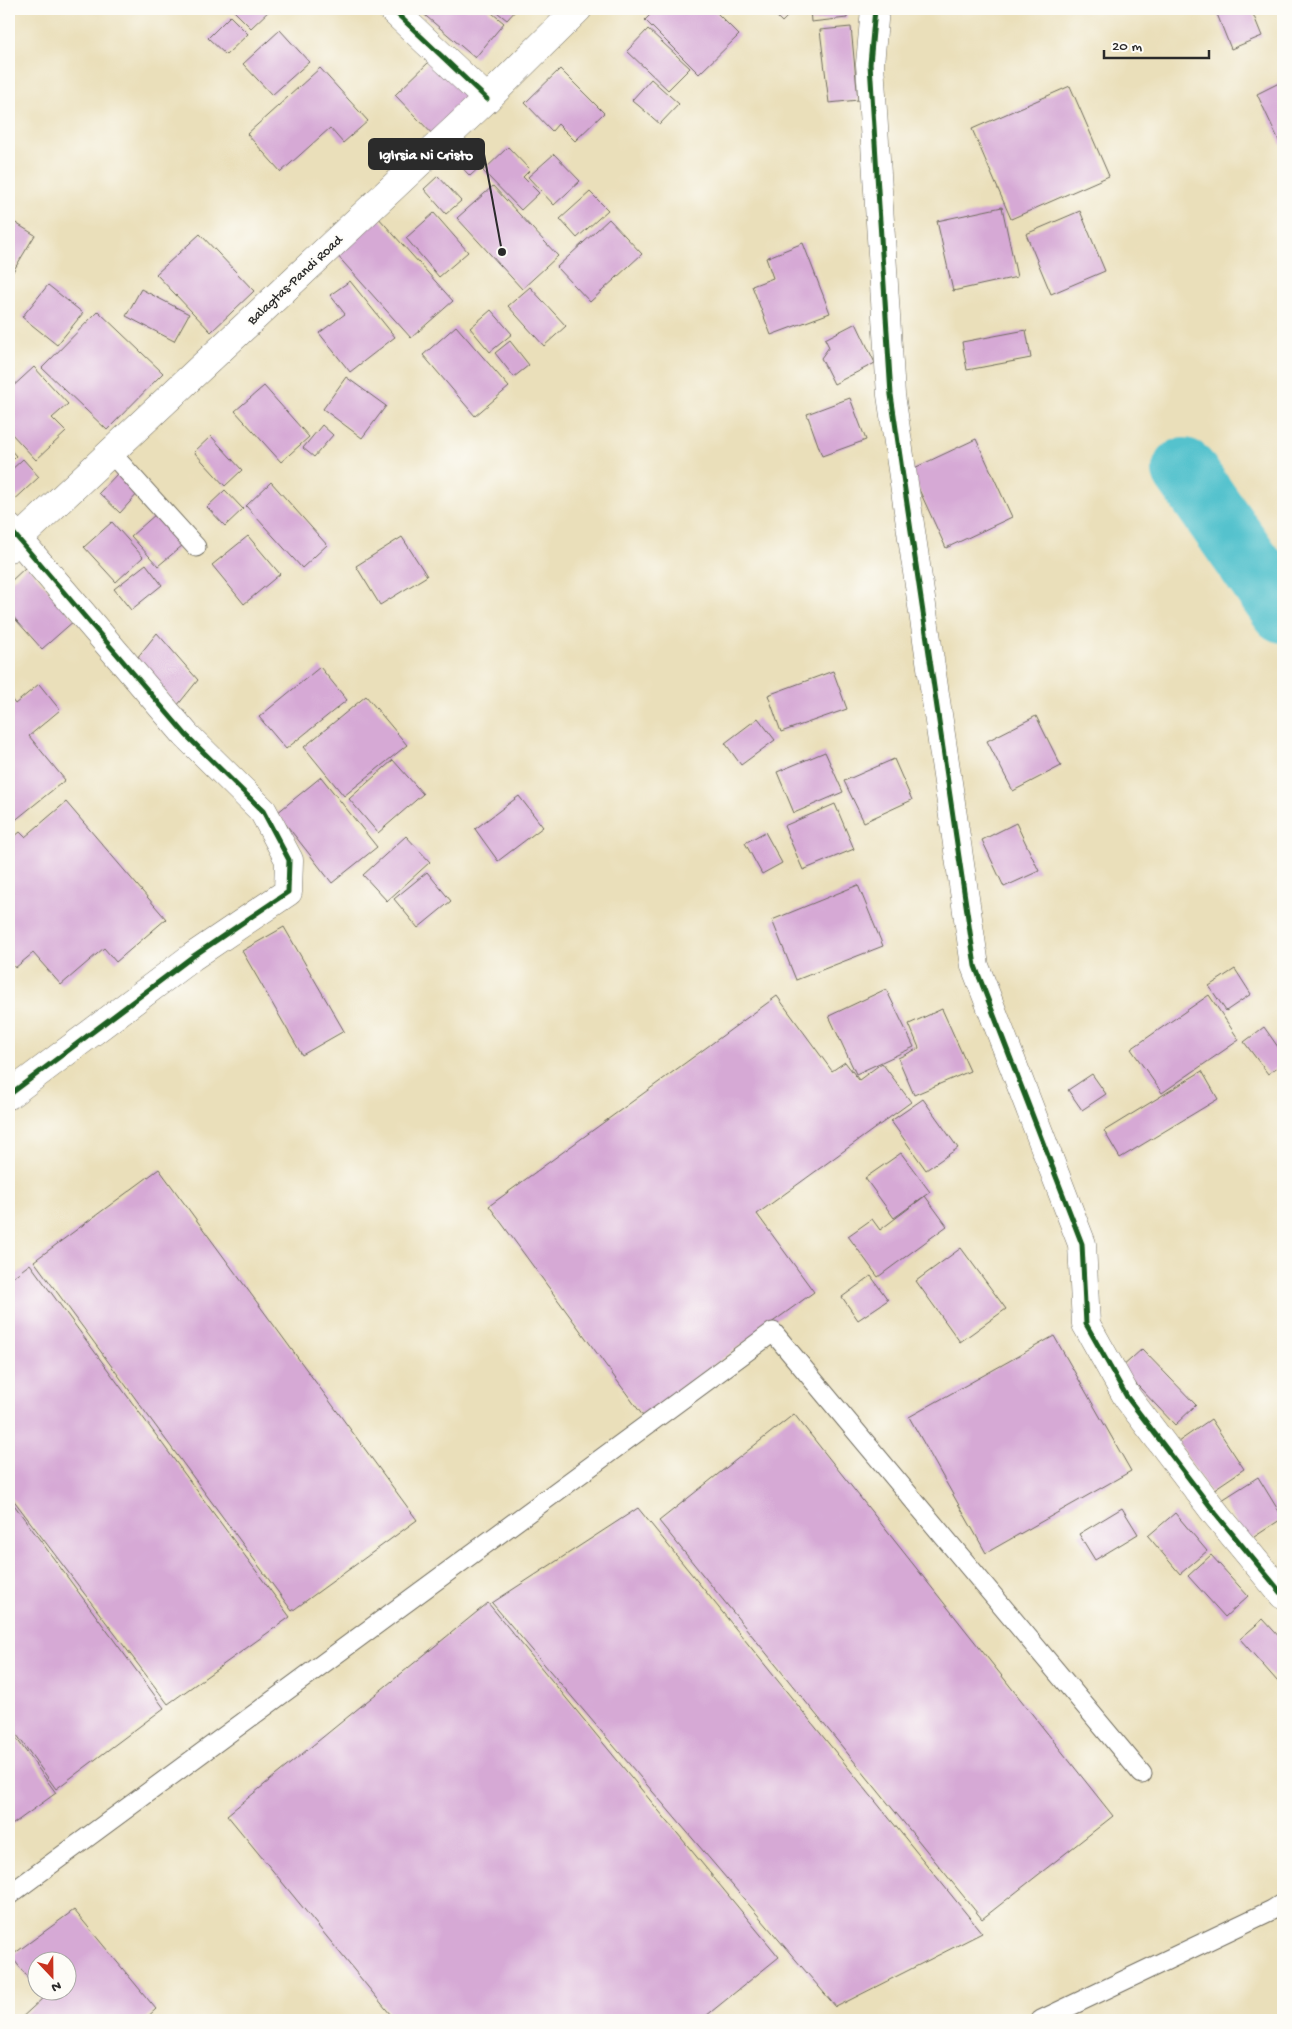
<svg xmlns="http://www.w3.org/2000/svg" width="1292" height="2029" viewBox="0 0 1292 2029" font-family="'Gochi Hand',sans-serif">
  <style>
    .lines { fill: none; stroke-linecap: round; stroke-linejoin: round }
    .river { stroke: #55c2cd; stroke-width: 64 }
    .building { fill: #d6a9d5 }
    .service-casing { stroke: #6e6a5d; stroke-width: 21 }
    .minor-casing { stroke: #6e6a5d; stroke-width: 29 }
    .tertiary-casing { stroke: #6e6a5d; stroke-width: 29 }
    .secondary-casing { stroke: #6e6a5d; stroke-width: 29 }
    .service { stroke: #fff; stroke-width: 19 }
    .minor { stroke: #fff; stroke-width: 28 }
    .tertiary { stroke: #fff; stroke-width: 28 }
    .secondary { stroke: #fff; stroke-width: 28 }
    .cycleway-casing { stroke: #fdfcf7; stroke-width: 8 }
    .cycleway { stroke: #1b5e20; stroke-width: 5 }
    .labels { text-anchor: middle; stroke-width: 4; stroke-linejoin: round; paint-order: stroke }
    .street-label { font-size: 14px; fill: #2b2b2b; stroke: #fdfcf7 }
    .leader { fill: none; stroke: #2b2b2b; stroke-width: 2 }
    .callout-dot { fill: #2b2b2b; stroke: #fdfcf7; stroke-width: 2 }
    .callout { fill: #2b2b2b; stroke: #2b2b2b; stroke-width: 2 }
    .callout-label { font-size: 15px; text-anchor: middle; font-weight: bold; fill: #fff }
  </style>
  <rect width="100%" height="100%" fill="#fdfcf7"/>
  <filter id="ink" filterUnits="userSpaceOnUse"><feTurbulence type="fractalNoise" baseFrequency=".02" numOctaves="2"/><feDisplacementMap in="SourceGraphic" scale="10" xChannelSelector="R" yChannelSelector="G"/><feConvolveMatrix kernelMatrix="1 2 1 2 8 2 1 2 1" color-interpolation-filters="sRGB"/></filter>
  <filter id="wash" filterUnits="userSpaceOnUse"><feTurbulence type="fractalNoise" baseFrequency=".0096" numOctaves="4" result="noise"/><feDisplacementMap in="SourceGraphic" scale="20" xChannelSelector="R" yChannelSelector="G"/><feGaussianBlur stdDeviation="1.12" result="paint"/><feColorMatrix in="noise" values="0 0 0 0 0 0 0 0 0 0 0 0 0 0 0 0 0 1.4 0 .05"/><feComposite in="paint" operator="in"/></filter>
  <g filter="url(#wash)">
    <rect width="100%" height="100%" fill="#eadfba"/>
    <g class="lines">
      <!-- river -->
      <polyline class="river" points="1184,470 1283,611"/>
    </g>
    <g id="blocks">
      <!-- building -->
      <g class="building">
        <polygon points="232,9 271,9 251,28"/>
        <polygon points="422,9 487,9 504,23 475,58 420,11"/>
        <polygon points="493,9 517,9 507,20"/>
        <polygon points="656,9 713,9 739,35 699,74 645,20"/>
        <polygon points="778,9 795,9 782,22 773,13"/>
        <polygon points="810,9 847,9 847,18 811,22"/>
        <polygon points="1215,9 1251,9 1262,36 1231,49"/>
        <polygon points="230,16 248,34 226,55 208,38"/>
        <polygon points="851,27 858,100 829,103 820,30"/>
        <polygon points="648,29 690,68 668,90 627,51"/>
        <polygon points="280,30 309,62 272,95 243,64"/>
        <polygon points="432,59 475,103 438,140 395,95"/>
        <polygon points="320,68 368,121 343,143 330,128 281,172 247,134"/>
        <polygon points="560,69 604,113 575,141 558,124 552,131 525,103"/>
        <polygon points="651,79 679,104 660,124 632,100"/>
        <polygon points="1283,81 1283,144 1281,145 1257,94"/>
        <polygon points="1070,86 1109,176 1011,219 972,129"/>
        <polygon points="467,145 484,163 470,176 452,157"/>
        <polygon points="508,147 530,170 523,177 539,193 521,210 483,171"/>
        <polygon points="554,154 580,181 554,205 528,177"/>
        <polygon points="438,176 461,201 446,214 424,189"/>
        <polygon points="493,186 558,256 522,289 457,218"/>
        <polygon points="590,192 608,210 577,238 560,219"/>
        <polygon points="1002,207 1017,277 953,291 937,221"/>
        <polygon points="1080,211 1105,271 1051,294 1026,234"/>
        <polygon points="434,213 468,252 439,277 406,238"/>
        <polygon points="377,216 453,301 411,338 335,253"/>
        <polygon points="9,219 35,235 9,278"/>
        <polygon points="609,219 642,254 590,302 557,267"/>
        <polygon points="200,234 254,291 211,332 156,274"/>
        <polygon points="803,243 830,313 771,335 752,286 773,278 766,258"/>
        <polygon points="350,281 395,337 350,372 319,333 345,314 330,295"/>
        <polygon points="48,285 83,313 57,345 22,317"/>
        <polygon points="530,287 566,326 544,346 508,306"/>
        <polygon points="141,289 189,314 174,341 126,316"/>
        <polygon points="491,310 512,334 490,352 470,328"/>
        <polygon points="98,311 163,373 107,430 42,368"/>
        <polygon points="856,323 875,363 834,384 821,358 829,347 825,339"/>
        <polygon points="456,326 509,387 475,416 423,355"/>
        <polygon points="1026,330 1031,358 967,370 962,342"/>
        <polygon points="510,341 529,365 514,377 495,353"/>
        <polygon points="34,367 68,404 52,418 66,432 36,460 9,431 9,390"/>
        <polygon points="346,377 386,406 362,438 323,409"/>
        <polygon points="264,386 309,437 281,462 235,411"/>
        <polygon points="850,398 866,440 822,456 807,414"/>
        <polygon points="322,425 333,435 314,457 303,448"/>
        <polygon points="211,436 242,470 225,486 194,452"/>
        <polygon points="976,439 1012,517 946,548 910,470"/>
        <polygon points="9,448 16,456 9,463"/>
        <polygon points="23,459 39,477 9,505 9,472"/>
        <polygon points="119,472 139,492 120,513 99,493"/>
        <polygon points="271,482 327,545 302,568 246,506"/>
        <polygon points="225,490 243,509 225,526 207,507"/>
        <polygon points="156,514 183,545 158,566 131,536"/>
        <polygon points="112,522 143,557 116,582 84,547"/>
        <polygon points="248,536 280,574 244,604 212,565"/>
        <polygon points="402,537 427,576 380,605 356,566"/>
        <polygon points="146,564 162,585 131,610 114,589"/>
        <polygon points="27,566 75,620 42,649 9,612 9,583"/>
        <polygon points="157,633 198,680 177,706 137,658"/>
        <polygon points="320,667 347,700 286,749 259,717"/>
        <polygon points="833,671 847,709 781,732 768,695"/>
        <polygon points="39,684 60,710 29,736 65,780 13,822 9,817 9,696 15,704"/>
        <polygon points="366,696 407,745 344,796 304,747"/>
        <polygon points="1036,716 1061,766 1013,791 987,741"/>
        <polygon points="758,718 775,740 741,765 725,743"/>
        <polygon points="825,752 843,792 794,813 777,772"/>
        <polygon points="894,759 912,800 864,822 844,781"/>
        <polygon points="393,760 423,794 378,833 349,799"/>
        <polygon points="321,777 377,847 332,883 277,813"/>
        <polygon points="519,796 543,827 498,861 475,829"/>
        <polygon points="66,802 166,919 116,962 104,948 61,985 33,953 15,968 9,960 9,841 20,832 25,837"/>
        <polygon points="835,804 854,849 803,870 784,826"/>
        <polygon points="1016,823 1039,871 1004,887 982,840"/>
        <polygon points="765,832 782,863 762,874 745,843"/>
        <polygon points="406,836 430,862 387,901 363,875"/>
        <polygon points="427,872 451,901 418,928 394,899"/>
        <polygon points="858,885 883,946 796,980 772,920"/>
        <polygon points="284,927 344,1031 302,1055 242,951"/>
        <polygon points="1235,969 1251,994 1226,1011 1209,986"/>
        <polygon points="886,989 914,1047 856,1074 829,1016"/>
        <polygon points="1209,995 1239,1040 1162,1093 1131,1049"/>
        <polygon points="777,996 832,1071 845,1062 859,1080 882,1063 911,1102 757,1214 814,1292 643,1416 489,1206"/>
        <polygon points="942,1009 970,1071 914,1095 898,1058 919,1048 909,1024"/>
        <polygon points="1264,1027 1283,1054 1283,1063 1268,1074 1244,1042"/>
        <polygon points="1202,1071 1218,1099 1120,1158 1104,1131"/>
        <polygon points="1092,1074 1106,1094 1082,1110 1068,1090"/>
        <polygon points="923,1099 958,1148 926,1170 891,1121"/>
        <polygon points="901,1153 930,1192 894,1218 865,1178"/>
        <polygon points="159,1169 417,1520 292,1611 34,1261"/>
        <polygon points="925,1196 947,1226 878,1277 848,1236 872,1219 880,1230"/>
        <polygon points="961,1248 1006,1309 960,1342 916,1281"/>
        <polygon points="30,1264 290,1617 168,1704 9,1494 9,1280"/>
        <polygon points="871,1276 888,1300 858,1320 842,1297"/>
        <polygon points="1054,1336 1131,1471 986,1553 909,1417"/>
        <polygon points="1142,1349 1196,1405 1175,1425 1121,1368"/>
        <polygon points="794,1414 1113,1816 982,1919 659,1521"/>
        <polygon points="1211,1419 1244,1469 1210,1492 1178,1442"/>
        <polygon points="1258,1477 1283,1518 1248,1541 1222,1500"/>
        <polygon points="9,1498 164,1708 56,1789 9,1724"/>
        <polygon points="638,1508 982,1933 836,2007 492,1603"/>
        <polygon points="1122,1508 1138,1534 1095,1560 1079,1534"/>
        <polygon points="1175,1513 1207,1551 1180,1574 1148,1536"/>
        <polygon points="1211,1555 1248,1596 1225,1617 1188,1576"/>
        <polygon points="488,1603 779,1957 701,2020 395,2020 227,1815"/>
        <polygon points="1263,1619 1283,1641 1283,1677 1278,1682 1240,1639"/>
        <polygon points="9,1728 56,1793 9,1827"/>
        <polygon points="74,1910 156,2009 144,2020 19,2020 43,1998 38,1992 68,1992 68,1962 38,1962 38,1991 11,1956"/>
      </g>
    </g>
  </g>
  <g filter="url(#ink)">
    <use href="#blocks" fill-opacity="0" stroke="#6e6a5d" stroke-width="1"/>
    <g class="lines">
      <defs>
        <g id="service">
          <polyline points="110,452 196,547"/>
          <polyline points="9,1895 773,1332 1142,1774"/>
          <polyline points="1041,2020 1272,1910 1283,1903"/>
        </g>
        <g id="minor">
          <polyline points="392,9 487,99"/>
          <polyline points="9,528 186,735 263,811 289,860 288,892 192,957 9,1095"/>
        </g>
        <polyline id="tertiary" points="875,9 870,64 891,395 975,966 1082,1244 1086,1324 1127,1397 1216,1514 1283,1595"/>
        <polyline id="secondary" points="9,548 487,99 578,9"/>
      </defs>
      <!-- service casing -->
      <use href="#service" class="service-casing"/>
      <!-- minor casing -->
      <use href="#minor" class="minor-casing"/>
      <!-- tertiary casing -->
      <use href="#tertiary" class="tertiary-casing"/>
      <!-- secondary casing -->
      <use href="#secondary" class="secondary-casing"/>
      <!-- service -->
      <use href="#service" class="service"/>
      <!-- minor -->
      <use href="#minor" class="minor"/>
      <!-- tertiary -->
      <use href="#tertiary" class="tertiary"/>
      <!-- secondary -->
      <use href="#secondary" class="secondary"/>
      <defs>
        <g id="cycleway">
          <polyline points="392,9 487,99"/>
          <polyline points="875,9 870,64 891,395 975,966 1082,1244 1086,1324 1127,1397 1216,1514 1283,1595"/>
          <polyline points="9,528 186,735 263,811 289,860 288,892 192,957 9,1095"/>
        </g>
      </defs>
      <!-- cycleway casing -->
      <use href="#cycleway" class="cycleway-casing"/>
      <!-- cycleway -->
      <use href="#cycleway" class="cycleway"/>
    </g>
  </g>
  <g class="labels">
    <!-- street labels -->
    <g class="street-label">
      <text transform="translate(294 279) rotate(-43)" y="5">Balagtas-Pandi Road</text>
    </g>
  </g>
  <!-- callouts -->
  <path class="leader" d="M502 252L484 154"/>
  <circle class="callout-dot" cx="502" cy="252" r="5"/>
  <rect class="callout" x="369" y="139" width="115" height="30" rx="5"/>
  <g class="callout-label">
    <text x="426" y="159">Iglrsia Ni Cristo</text>
  </g>
  <!-- margin -->
  <rect width="1292" height="2029" fill="none" stroke="#fdfcf7" stroke-width="30"/>
  <!-- north arrow -->
  <g transform="translate(52 1976) rotate(158)"><circle r="24" fill="#fdfcf7" stroke="#a9a8a5"/>
  <path d="M0-4L9 19L0 12L-9 19Z" fill="#c8321e"/>
  <text y="-8" font-size="14" font-weight="bold" text-anchor="middle" fill="#2b2b2b">N</text>
  </g>
  <!-- scale -->
  <path d="M1104 50v8h105v-8" fill="none" stroke="#2b2b2b" stroke-width="2.5"/>
  <text x="1112" y="50" font-size="15" fill="#2b2b2b" stroke="#fdfcf7" stroke-width="4" paint-order="stroke">20 m</text>
</svg>
